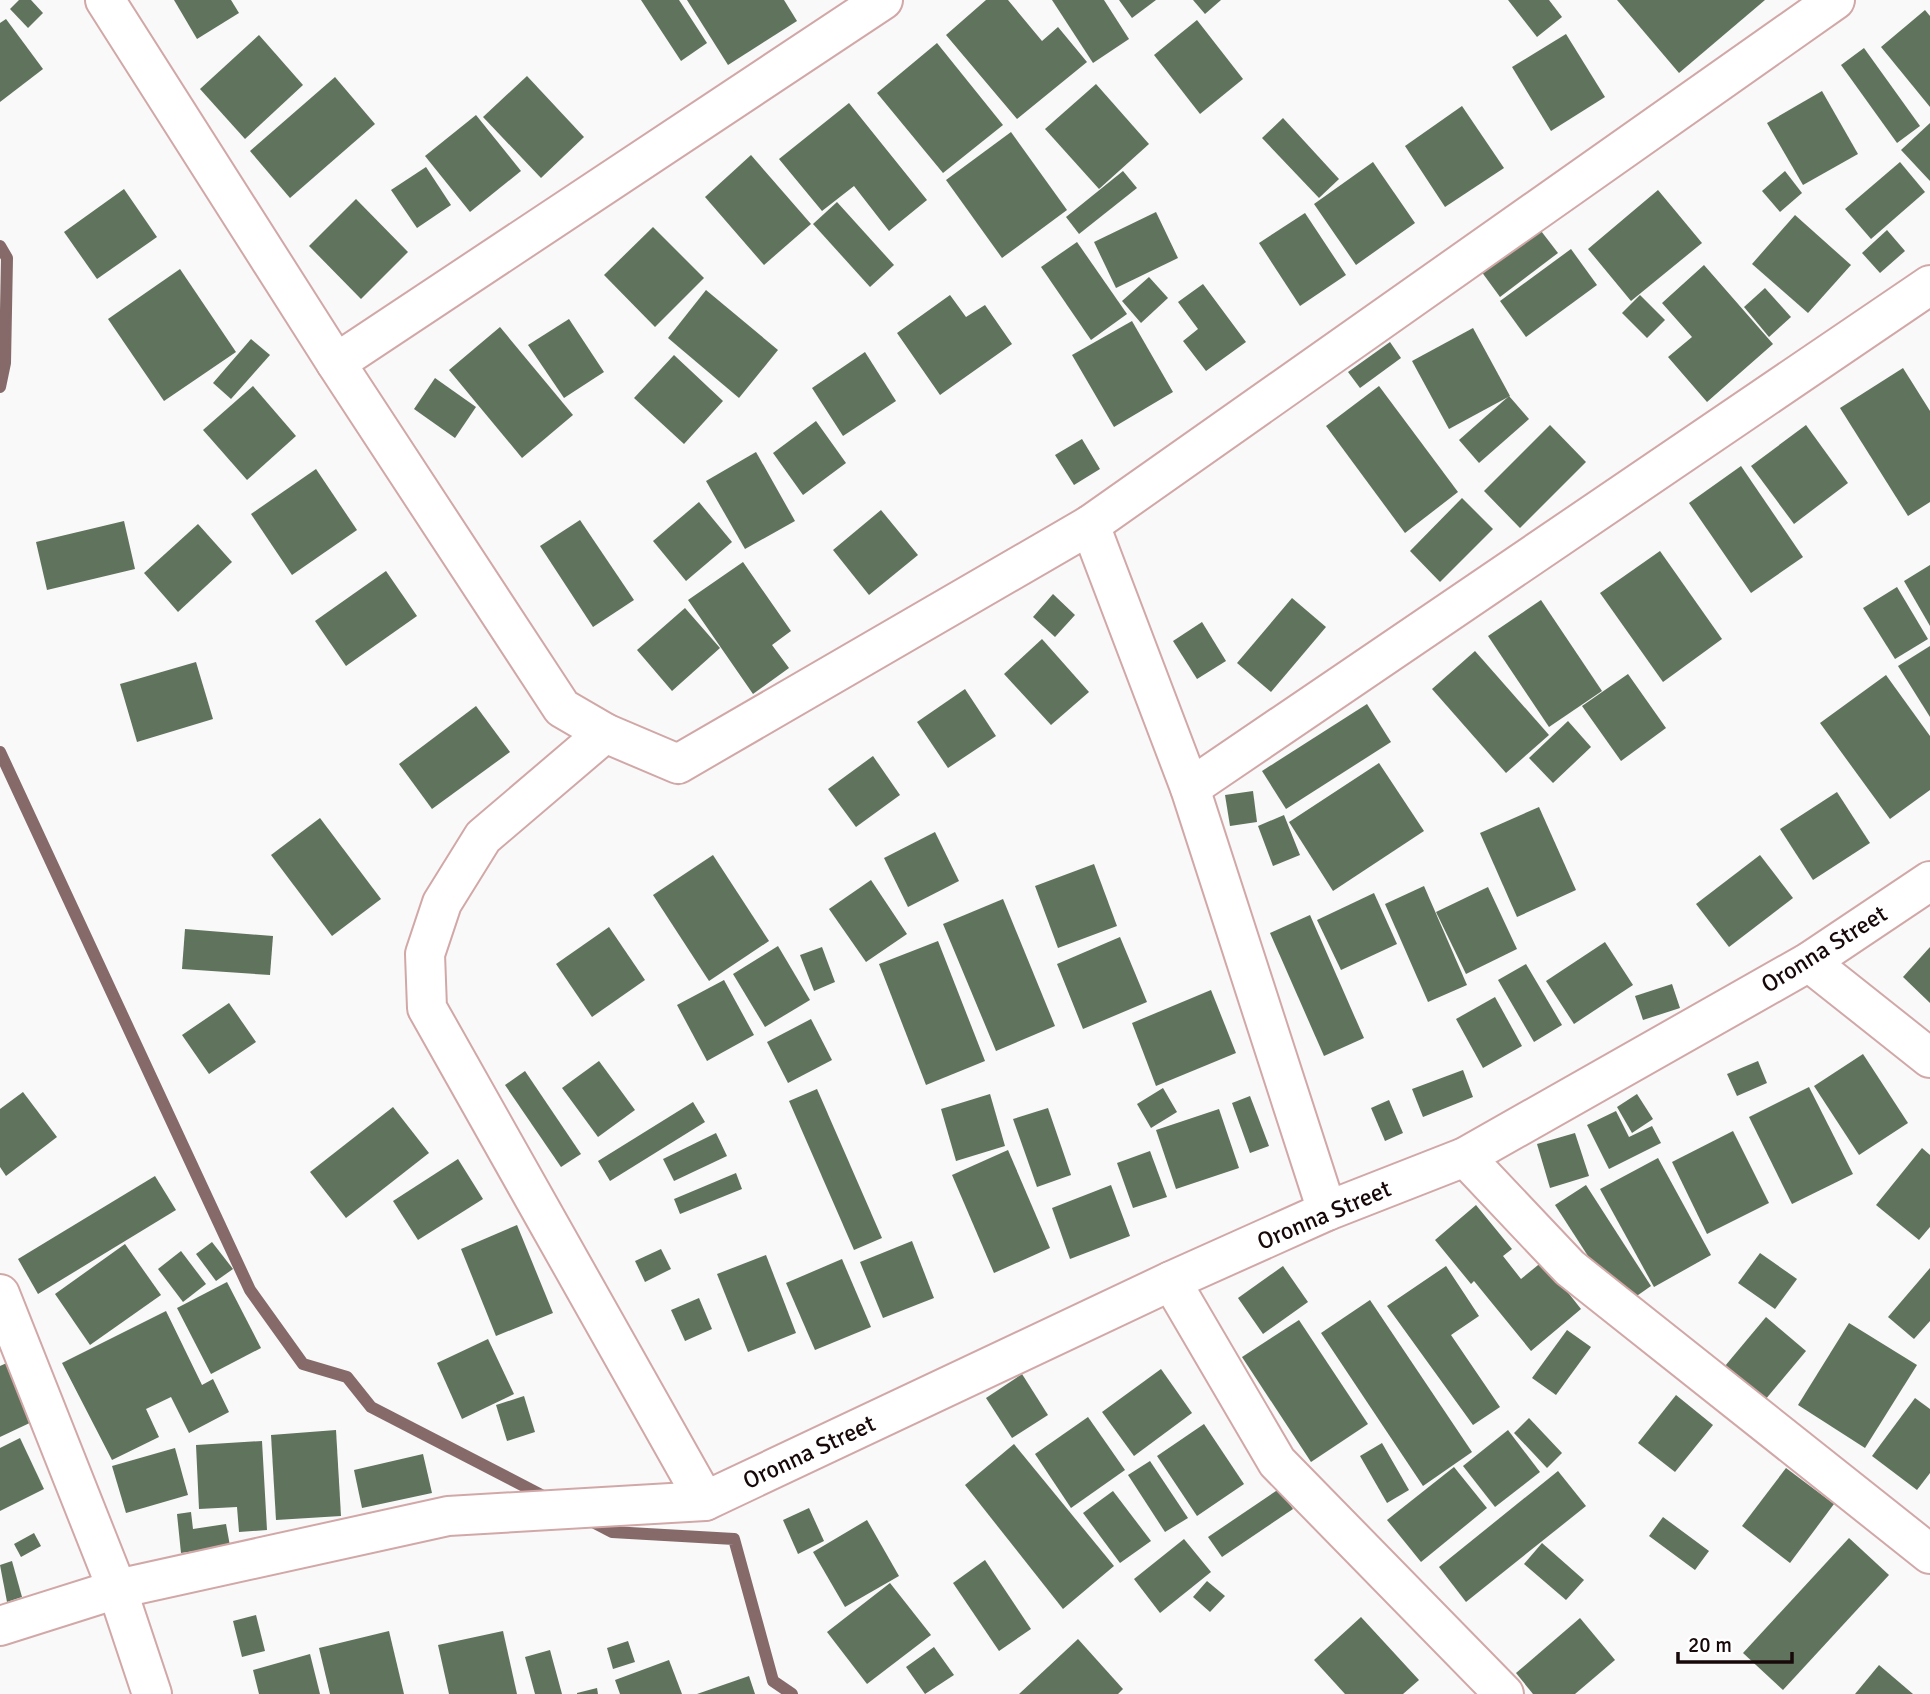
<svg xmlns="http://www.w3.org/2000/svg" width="1930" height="1694" viewBox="0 0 1930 1694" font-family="Signika,sans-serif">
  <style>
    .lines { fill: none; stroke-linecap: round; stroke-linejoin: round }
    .stream { stroke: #866a6a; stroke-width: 12 }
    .building { fill: #60735d }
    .minor-casing { stroke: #d1a8a7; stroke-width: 42 }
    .minor { stroke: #fff; stroke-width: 38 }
    .labels { text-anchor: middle; stroke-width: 7; stroke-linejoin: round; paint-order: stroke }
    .street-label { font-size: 24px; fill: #170909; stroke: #fff }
  </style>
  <rect width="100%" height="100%" fill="#f9f9f9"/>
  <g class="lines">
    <!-- stream -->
    <g class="stream">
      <polyline points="0,246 7,258 5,363 0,387"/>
      <polyline points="0,752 250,1290 303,1364 347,1377 371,1407 549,1499"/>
      <polyline points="587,1519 612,1532 734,1539 773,1681 792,1694"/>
    </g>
  </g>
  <!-- building -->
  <g class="building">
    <polygon points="19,0 31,0 43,13 28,28 10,9"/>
    <polygon points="174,0 231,0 239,13 197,39"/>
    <polygon points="641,0 679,0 707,43 681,61"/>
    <polygon points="687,0 784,0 797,21 728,65"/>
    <polygon points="986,0 1008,0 1042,41 1058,27 1087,62 1017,119 946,35"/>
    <polygon points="1052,0 1104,0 1129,39 1093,63"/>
    <polygon points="1119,0 1156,0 1132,18"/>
    <polygon points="1193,0 1221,0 1205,14"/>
    <polygon points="1508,0 1549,0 1562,17 1537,37"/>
    <polygon points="1617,0 1765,0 1679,73"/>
    <polygon points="1925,10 1930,16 1930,107 1881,47"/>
    <polygon points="6,19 43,69 0,102 0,23"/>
    <polygon points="1197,20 1243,79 1200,114 1154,55"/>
    <polygon points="1566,34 1605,97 1551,131 1512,67"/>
    <polygon points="259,35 303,85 245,139 200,89"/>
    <polygon points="937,43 1003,125 943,173 877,93"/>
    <polygon points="1864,48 1920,126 1897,143 1841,65"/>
    <polygon points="527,76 584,137 541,178 483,117"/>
    <polygon points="335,77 375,124 290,198 250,151"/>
    <polygon points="1096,84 1149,144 1099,189 1045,129"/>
    <polygon points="1822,91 1858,154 1803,185 1767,123"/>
    <polygon points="849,103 927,200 889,231 854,186 822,211 779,159"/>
    <polygon points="1462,106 1504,168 1445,207 1405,146"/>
    <polygon points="476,115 521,171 470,212 425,156"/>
    <polygon points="1283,118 1339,179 1319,198 1262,138"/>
    <polygon points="1930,123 1930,181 1901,150"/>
    <polygon points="1011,132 1067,210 1002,258 946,180"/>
    <polygon points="751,155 811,224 764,265 705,197"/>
    <polygon points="1373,162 1415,223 1356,265 1314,204"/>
    <polygon points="1900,162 1925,192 1871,239 1845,209"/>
    <polygon points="426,167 451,205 417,228 391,190"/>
    <polygon points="1123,171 1137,188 1079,234 1066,217"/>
    <polygon points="1785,171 1802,193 1780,212 1762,191"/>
    <polygon points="124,189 157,237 97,279 64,232"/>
    <polygon points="1658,190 1702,243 1631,301 1588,249"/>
    <polygon points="356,199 408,252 361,299 309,246"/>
    <polygon points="837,202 894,265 870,287 813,224"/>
    <polygon points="1156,212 1178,258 1116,288 1094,242"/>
    <polygon points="1305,213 1346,275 1300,306 1259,243"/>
    <polygon points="1795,215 1851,265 1808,313 1752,264"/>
    <polygon points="653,227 704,278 655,327 604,275"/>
    <polygon points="1538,227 1558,253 1500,297 1481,271"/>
    <polygon points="1887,230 1905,251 1880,273 1862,253"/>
    <polygon points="1077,242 1127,314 1091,340 1041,267"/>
    <polygon points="1571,249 1597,285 1526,337 1500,301"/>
    <polygon points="1704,265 1773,344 1707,402 1668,357 1692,337 1662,303"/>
    <polygon points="180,269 236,352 164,401 108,319"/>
    <polygon points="1149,277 1168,298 1141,323 1122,301"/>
    <polygon points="1203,284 1246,342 1206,371 1183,341 1198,329 1178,302"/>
    <polygon points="1765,288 1791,317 1769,337 1744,307"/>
    <polygon points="706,290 778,350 739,398 668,338"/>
    <polygon points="950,295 966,317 985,305 1012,344 940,395 897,333"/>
    <polygon points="1640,295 1665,320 1647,338 1622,313"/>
    <polygon points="569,319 604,372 564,398 528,345"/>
    <polygon points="1132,321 1173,392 1114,427 1072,355"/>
    <polygon points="500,327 573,415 522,458 449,370"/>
    <polygon points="1473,328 1510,396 1449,429 1412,361"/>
    <polygon points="251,339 270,355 231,399 213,383"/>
    <polygon points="1390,342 1401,358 1360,388 1348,372"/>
    <polygon points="865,352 896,401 843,436 812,388"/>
    <polygon points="674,355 723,401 684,444 634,398"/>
    <polygon points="1903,368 1930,411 1930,502 1908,516 1840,408"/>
    <polygon points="435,378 476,407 455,438 414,409"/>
    <polygon points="253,386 296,436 247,480 203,430"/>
    <polygon points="1379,386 1458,492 1405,533 1326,426"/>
    <polygon points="1509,396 1529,419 1479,463 1459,440"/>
    <polygon points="816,421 846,463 803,495 773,453"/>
    <polygon points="1550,425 1586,462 1520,528 1484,491"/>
    <polygon points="1806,425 1848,483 1794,524 1751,466"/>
    <polygon points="1082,439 1100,469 1074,485 1055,455"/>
    <polygon points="756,452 795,521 745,549 706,481"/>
    <polygon points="1741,466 1803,557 1751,593 1689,503"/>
    <polygon points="316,469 357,530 292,575 251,514"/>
    <polygon points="1462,498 1493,529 1440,582 1410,551"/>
    <polygon points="699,502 732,542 686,581 653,541"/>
    <polygon points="881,510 918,555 869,595 833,550"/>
    <polygon points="580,520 634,600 593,627 540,546"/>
    <polygon points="124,521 135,569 47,590 36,542"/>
    <polygon points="198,524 232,562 178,612 144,573"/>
    <polygon points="1660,551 1722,639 1663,682 1600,593"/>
    <polygon points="743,562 791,631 772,645 789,668 753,694 688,600"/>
    <polygon points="1930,565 1930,626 1904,581"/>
    <polygon points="386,571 417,616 346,666 315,621"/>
    <polygon points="1897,587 1928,639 1895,659 1863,608"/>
    <polygon points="1053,594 1075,615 1055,637 1033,617"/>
    <polygon points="1292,598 1326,627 1271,692 1237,663"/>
    <polygon points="1541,600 1602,691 1549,727 1488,636"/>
    <polygon points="685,608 720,648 672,691 637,650"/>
    <polygon points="1202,622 1226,661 1197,679 1173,641"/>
    <polygon points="1042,639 1089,692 1051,725 1004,674"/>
    <polygon points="1930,646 1930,717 1898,666"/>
    <polygon points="1475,651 1549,735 1506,773 1432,689"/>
    <polygon points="196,662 213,719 137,742 120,684"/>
    <polygon points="1628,674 1666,728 1621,761 1582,706"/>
    <polygon points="1886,675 1930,736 1930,790 1890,819 1820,723"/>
    <polygon points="965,689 996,736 948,768 917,722"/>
    <polygon points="1367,704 1391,742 1286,809 1262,771"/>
    <polygon points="476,706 510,752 432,809 399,764"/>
    <polygon points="1568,721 1591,747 1553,783 1529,758"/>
    <polygon points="873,756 900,795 856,827 828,789"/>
    <polygon points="1379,763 1424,831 1333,891 1289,822"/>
    <polygon points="1253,791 1257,822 1230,826 1225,795"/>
    <polygon points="1837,792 1870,843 1813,880 1780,829"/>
    <polygon points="1539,807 1576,890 1517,917 1480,833"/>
    <polygon points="1284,815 1300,855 1273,866 1258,826"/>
    <polygon points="320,818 381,899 332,936 271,855"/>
    <polygon points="935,832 959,881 908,907 884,858"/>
    <polygon points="713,855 769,941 709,981 653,895"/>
    <polygon points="1760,855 1793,898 1729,947 1696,904"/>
    <polygon points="1094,864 1117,926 1058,948 1035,886"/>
    <polygon points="871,880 907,934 866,962 829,909"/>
    <polygon points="1424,886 1467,985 1428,1002 1385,904"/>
    <polygon points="1488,887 1517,949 1466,974 1436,912"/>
    <polygon points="1374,893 1397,944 1341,970 1317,920"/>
    <polygon points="1003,899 1055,1026 996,1051 943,924"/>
    <polygon points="1310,915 1364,1038 1324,1056 1270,933"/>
    <polygon points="609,927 645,980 592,1017 556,964"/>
    <polygon points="185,929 273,936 270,975 182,969"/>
    <polygon points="1120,937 1147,1002 1083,1029 1057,964"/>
    <polygon points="938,941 985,1061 926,1085 879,964"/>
    <polygon points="1605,942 1633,985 1574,1024 1546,981"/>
    <polygon points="778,946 810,1000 765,1027 733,974"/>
    <polygon points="822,947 835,982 814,991 800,955"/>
    <polygon points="1930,947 1930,1003 1903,977"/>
    <polygon points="1526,964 1562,1025 1534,1042 1498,980"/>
    <polygon points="724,980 754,1035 707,1061 677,1005"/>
    <polygon points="1672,984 1680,1008 1643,1020 1635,996"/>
    <polygon points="1211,990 1236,1053 1156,1086 1132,1023"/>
    <polygon points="1495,997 1522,1046 1483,1068 1456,1019"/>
    <polygon points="229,1003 256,1042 209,1074 182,1035"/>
    <polygon points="811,1019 832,1060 788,1083 767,1042"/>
    <polygon points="1863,1054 1908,1123 1859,1155 1814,1086"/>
    <polygon points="599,1061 635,1110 598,1137 562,1088"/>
    <polygon points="1758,1061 1767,1083 1737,1096 1727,1074"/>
    <polygon points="1463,1070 1473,1097 1423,1117 1412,1089"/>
    <polygon points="525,1071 581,1154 561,1167 505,1085"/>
    <polygon points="1809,1087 1853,1174 1792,1204 1749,1117"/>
    <polygon points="1163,1088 1177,1112 1151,1128 1137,1104"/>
    <polygon points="817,1089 882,1238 854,1250 789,1101"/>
    <polygon points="23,1092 57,1137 6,1176 0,1167 0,1109"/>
    <polygon points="990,1094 1005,1146 956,1161 941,1109"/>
    <polygon points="1637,1094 1653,1119 1632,1133 1617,1107"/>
    <polygon points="1250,1096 1269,1146 1250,1153 1232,1103"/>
    <polygon points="1389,1100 1403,1133 1385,1141 1371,1108"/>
    <polygon points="693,1102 705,1122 610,1181 598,1161"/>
    <polygon points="393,1107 429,1153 346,1218 310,1172"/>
    <polygon points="1048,1108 1071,1175 1037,1187 1013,1119"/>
    <polygon points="1219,1109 1239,1168 1176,1189 1156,1130"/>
    <polygon points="1616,1111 1629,1137 1652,1126 1661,1143 1609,1169 1587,1125"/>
    <polygon points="1733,1131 1769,1203 1707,1234 1672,1162"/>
    <polygon points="716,1133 727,1156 674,1181 663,1159"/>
    <polygon points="1575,1133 1589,1176 1550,1188 1537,1144"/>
    <polygon points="1922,1148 1930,1155 1930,1227 1919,1240 1876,1205"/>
    <polygon points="1008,1150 1050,1248 994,1273 952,1175"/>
    <polygon points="1150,1151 1167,1197 1133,1208 1117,1163"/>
    <polygon points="1658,1158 1711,1255 1654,1287 1600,1189"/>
    <polygon points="458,1159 483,1199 418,1240 393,1201"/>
    <polygon points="736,1173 742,1189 680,1214 674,1199"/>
    <polygon points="155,1176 176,1210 38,1294 18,1259"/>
    <polygon points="1111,1185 1130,1236 1070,1259 1052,1208"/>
    <polygon points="1586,1185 1651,1286 1621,1307 1555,1205"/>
    <polygon points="1476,1205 1512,1249 1503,1256 1521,1279 1543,1261 1581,1309 1531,1351 1474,1281 1471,1284 1435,1240"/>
    <polygon points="517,1225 553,1313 496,1336 461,1249"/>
    <polygon points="912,1241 934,1298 883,1318 860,1262"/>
    <polygon points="212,1242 233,1269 216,1281 196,1254"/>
    <polygon points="125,1244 161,1295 90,1345 55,1294"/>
    <polygon points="661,1249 671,1269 645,1282 635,1261"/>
    <polygon points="181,1251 206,1284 183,1302 158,1269"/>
    <polygon points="1760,1253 1797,1279 1775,1309 1738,1283"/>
    <polygon points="766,1255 796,1333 748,1352 717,1274"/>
    <polygon points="842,1259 871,1327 815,1350 786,1283"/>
    <polygon points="1283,1266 1308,1302 1263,1334 1238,1298"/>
    <polygon points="1446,1266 1479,1316 1451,1335 1500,1407 1473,1425 1387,1306"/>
    <polygon points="1930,1268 1930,1321 1914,1339 1888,1317"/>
    <polygon points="227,1282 261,1348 211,1374 177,1308"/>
    <polygon points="699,1298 712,1329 685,1341 671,1310"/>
    <polygon points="1370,1300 1472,1452 1423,1486 1321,1333"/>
    <polygon points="166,1311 202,1385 213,1379 229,1412 189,1433 171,1397 146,1409 159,1437 112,1460 62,1363"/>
    <polygon points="1766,1317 1806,1351 1765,1400 1725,1366"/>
    <polygon points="1299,1320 1368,1424 1311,1462 1242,1357"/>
    <polygon points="1849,1323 1917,1365 1865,1448 1798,1405"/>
    <polygon points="1567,1330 1591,1347 1556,1395 1532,1378"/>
    <polygon points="488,1339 514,1394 462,1419 437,1363"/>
    <polygon points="9,1362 36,1420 0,1437 0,1366"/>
    <polygon points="1161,1369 1192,1413 1134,1456 1102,1412"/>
    <polygon points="1022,1374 1048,1415 1012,1438 986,1398"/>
    <polygon points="1676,1395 1713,1425 1675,1472 1638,1443"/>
    <polygon points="524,1396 535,1432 507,1441 496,1405"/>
    <polygon points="1915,1398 1930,1409 1930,1473 1917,1490 1872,1456"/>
    <polygon points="1088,1417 1125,1470 1071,1508 1035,1454"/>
    <polygon points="1529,1418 1562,1453 1547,1468 1514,1433"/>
    <polygon points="1204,1424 1244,1484 1197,1516 1157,1456"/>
    <polygon points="336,1430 341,1516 276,1520 271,1435"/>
    <polygon points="1508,1430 1540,1472 1495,1507 1463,1466"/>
    <polygon points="20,1438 44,1489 0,1511 0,1448"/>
    <polygon points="262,1441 267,1530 239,1532 237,1507 199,1509 196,1445"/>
    <polygon points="1382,1443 1409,1490 1387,1503 1360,1456"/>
    <polygon points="1014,1444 1114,1566 1063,1609 965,1485"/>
    <polygon points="175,1448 188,1495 126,1513 112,1466"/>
    <polygon points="423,1454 432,1493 362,1508 354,1470"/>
    <polygon points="1150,1461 1188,1518 1165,1532 1128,1475"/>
    <polygon points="1454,1467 1487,1508 1421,1562 1387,1520"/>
    <polygon points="1786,1468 1834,1504 1790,1563 1742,1526"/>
    <polygon points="1558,1471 1586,1506 1466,1602 1439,1567"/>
    <polygon points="1279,1489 1293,1509 1222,1557 1208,1537"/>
    <polygon points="1113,1491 1151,1541 1120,1563 1083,1513"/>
    <polygon points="809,1508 824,1541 798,1554 783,1520"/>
    <polygon points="191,1512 193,1529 226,1524 230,1546 181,1553 177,1514"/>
    <polygon points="1663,1517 1709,1551 1695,1570 1649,1536"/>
    <polygon points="867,1520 899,1576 845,1607 813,1552"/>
    <polygon points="34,1533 41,1546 21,1557 14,1544"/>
    <polygon points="1849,1538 1889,1575 1783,1690 1743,1653"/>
    <polygon points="1184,1539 1211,1572 1160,1613 1134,1579"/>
    <polygon points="1542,1543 1584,1580 1566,1600 1524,1564"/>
    <polygon points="985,1560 1031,1629 999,1651 953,1583"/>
    <polygon points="12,1561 22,1597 7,1602 0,1565"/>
    <polygon points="1207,1581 1225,1596 1210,1612 1193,1597"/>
    <polygon points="890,1583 931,1635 867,1684 827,1632"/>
    <polygon points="256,1615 265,1651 242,1657 233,1621"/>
    <polygon points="1361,1617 1419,1680 1403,1694 1345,1694 1314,1660"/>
    <polygon points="1580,1618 1615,1660 1575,1694 1533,1694 1516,1673"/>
    <polygon points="389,1631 404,1694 330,1694 319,1648"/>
    <polygon points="503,1631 517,1694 449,1694 438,1645"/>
    <polygon points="1078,1639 1123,1689 1118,1694 1019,1694"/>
    <polygon points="628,1641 635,1662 613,1669 607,1648"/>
    <polygon points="934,1647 954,1675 925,1694 906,1667"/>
    <polygon points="550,1650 562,1694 535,1694 525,1657"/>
    <polygon points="310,1654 320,1694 259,1694 253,1670"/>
    <polygon points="669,1660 682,1694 620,1694 615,1680"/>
    <polygon points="1879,1665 1913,1694 1855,1694"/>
    <polygon points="749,1676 755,1694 697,1694"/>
    <polygon points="597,1688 598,1694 577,1694 577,1693"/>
  </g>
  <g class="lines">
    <defs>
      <g id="minor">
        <polyline points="105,0 336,363 562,708 605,733 678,764 1090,525 1835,0"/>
        <polyline points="336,363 883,0"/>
        <polyline points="1090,525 1190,788 1327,1211"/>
        <polyline points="605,733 483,837 442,903 425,954 427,1008 705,1501"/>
        <polyline points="1190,788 1930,285"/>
        <polyline points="1809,962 1930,1058"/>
        <polyline points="1465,1157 1570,1268 1930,1554"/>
        <polyline points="1171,1281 1277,1462 1504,1694"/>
        <polyline points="0,1294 117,1589 152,1694"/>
        <polyline points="0,1626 117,1589 448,1516 705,1501 1171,1281 1327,1211 1465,1157 1809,962 1930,881"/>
      </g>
    </defs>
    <!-- minor casing -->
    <use href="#minor" class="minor-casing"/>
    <!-- minor -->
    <use href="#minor" class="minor"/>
  </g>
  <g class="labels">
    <!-- street labels -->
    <g class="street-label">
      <text transform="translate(1824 949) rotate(-32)" y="8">Oronna Street</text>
      <text transform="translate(1324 1215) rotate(-23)" y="8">Oronna Street</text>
      <text transform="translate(809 1452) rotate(-25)" y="8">Oronna Street</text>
    </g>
  </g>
  <!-- scale -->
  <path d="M1678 1652v10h114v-10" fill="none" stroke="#170909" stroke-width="3.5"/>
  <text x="1688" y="1652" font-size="21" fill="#170909" stroke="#ffffff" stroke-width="5" paint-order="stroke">20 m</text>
</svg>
